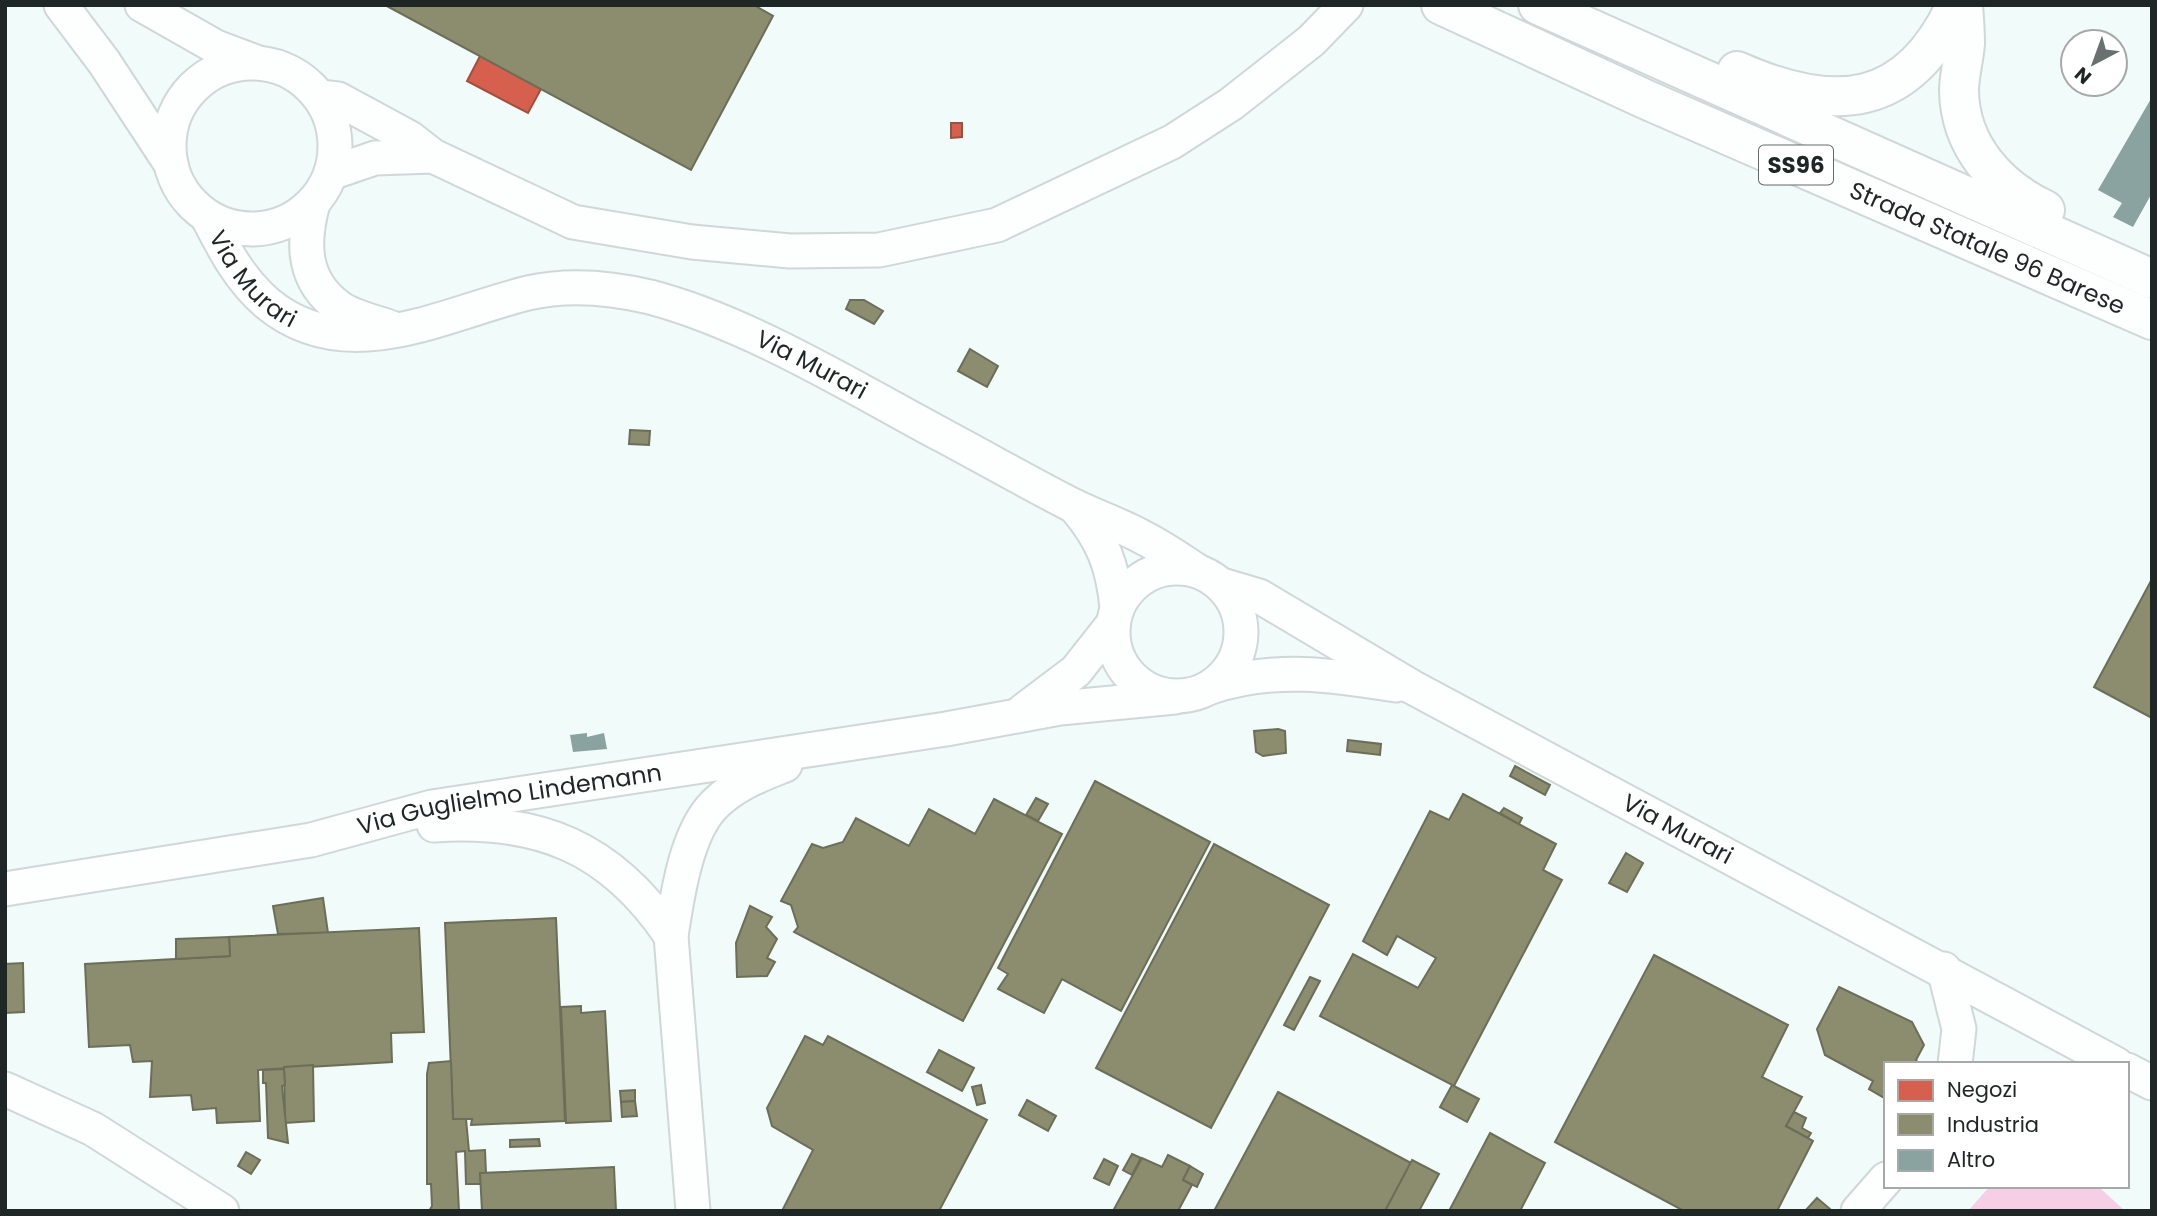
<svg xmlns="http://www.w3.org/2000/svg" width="2157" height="1216" viewBox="0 0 2157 1216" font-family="Poppins,sans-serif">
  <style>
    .green { fill: #f6cfe6 }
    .shops { fill: #d6604d; stroke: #9f4f41; stroke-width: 2 }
    .industry { fill: #8c8c6e; stroke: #6b6e58; stroke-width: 2 }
    .building { fill: #8ba3a0 }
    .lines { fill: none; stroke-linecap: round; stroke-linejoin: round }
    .minor-casing { stroke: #cfd8d7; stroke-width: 37 }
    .major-casing { stroke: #cfd8d7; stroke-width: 42 }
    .minor { stroke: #fdfefe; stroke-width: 33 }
    .major { stroke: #fdfefe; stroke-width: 38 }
    .labels { text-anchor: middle; stroke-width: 7; stroke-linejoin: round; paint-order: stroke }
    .shield { fill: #fff; stroke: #626867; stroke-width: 2 }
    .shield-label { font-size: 23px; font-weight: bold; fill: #1f2726 }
    .street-label { font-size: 24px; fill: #1f2726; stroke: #fff }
  </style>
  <rect width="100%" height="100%" fill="#f1fbf9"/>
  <!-- green -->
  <polygon class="green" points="1990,1186 2098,1186 2125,1211 1968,1211"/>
  <!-- shops -->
  <g class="shops">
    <polygon points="480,56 541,89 528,113 467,81"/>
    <polygon points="951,123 962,123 962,137 951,138"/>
  </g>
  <!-- industry -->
  <g class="industry">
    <polygon points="385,5 754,5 773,16 691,170"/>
    <polygon points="850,300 864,300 883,311 874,324 846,309"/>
    <polygon points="970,349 998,366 987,387 958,371"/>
    <polygon points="630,430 650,431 649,445 629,444"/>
    <polygon points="2152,579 2152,718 2094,687"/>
    <polygon points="1278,729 1285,731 1286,753 1263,756 1256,752 1254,731"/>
    <polygon points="1348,740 1381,744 1380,755 1347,751"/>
    <polygon points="1515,766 1550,785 1545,795 1510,776"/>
    <polygon points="1095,781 1210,842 1121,1011 1062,979 1044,1013 998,989 1008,974 998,968"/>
    <polygon points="1463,794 1556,844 1543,870 1562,880 1454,1086 1320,1016 1353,954 1418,988 1436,958 1397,936 1387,955 1363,941 1430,811 1449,820"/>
    <polygon points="1036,798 1048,804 1038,821 1026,815"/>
    <polygon points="994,799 1062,834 963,1021 794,932 798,927 791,905 781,901 812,844 823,848 843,842 856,818 909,846 929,809 975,834"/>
    <polygon points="1504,808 1522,818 1519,824 1500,813"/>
    <polygon points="1214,844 1329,905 1211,1128 1096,1068"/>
    <polygon points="1626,853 1643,863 1627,892 1609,883"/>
    <polygon points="323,898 328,933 278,934 273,906"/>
    <polygon points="750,906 772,917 766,927 777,939 767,958 775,962 767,976 737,977 736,943"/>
    <polygon points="556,918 565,1121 471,1125 472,1119 453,1119 445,923"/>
    <polygon points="419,928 424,1032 391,1033 392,1062 258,1070 260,1121 217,1123 216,1108 193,1110 191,1095 150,1097 152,1061 133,1062 130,1045 89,1047 85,964 230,956 229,937"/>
    <polygon points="229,937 230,956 176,959 176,939"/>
    <polygon points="1654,955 1788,1025 1762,1077 1802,1097 1786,1126 1813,1141 1777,1211 1684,1211 1555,1142"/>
    <polygon points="23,963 24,1012 5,1013 5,964"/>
    <polygon points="1310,977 1320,981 1294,1030 1284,1025"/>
    <polygon points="1839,987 1912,1022 1924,1045 1916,1060 1919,1064 1886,1064 1886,1099 1869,1089 1873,1081 1825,1055 1817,1029"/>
    <polygon points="581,1006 581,1013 605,1011 611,1121 566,1123 561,1007"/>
    <polygon points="805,1036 823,1045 828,1036 987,1120 939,1211 782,1211 813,1150 772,1126 767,1108"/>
    <polygon points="939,1050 974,1068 962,1091 927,1072"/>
    <polygon points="451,1061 453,1119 466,1119 469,1151 485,1150 486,1173 480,1173 481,1184 466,1184 465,1151 456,1152 459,1211 429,1211 432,1206 431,1184 427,1184 427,1074 429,1063"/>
    <polygon points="313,1065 314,1121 285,1123 284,1067"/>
    <polygon points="284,1069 285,1085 282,1086 288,1143 268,1138 266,1083 263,1083 263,1070"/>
    <polygon points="981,1085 985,1103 977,1105 972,1087"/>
    <polygon points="1452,1085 1479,1099 1467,1122 1440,1107"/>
    <polygon points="635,1090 635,1101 621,1102 620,1091"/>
    <polygon points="1278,1092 1411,1163 1385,1211 1214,1211"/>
    <polygon points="1027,1100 1056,1116 1048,1131 1019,1115"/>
    <polygon points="635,1101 637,1116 622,1117 621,1102"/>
    <polygon points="1794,1112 1806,1118 1802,1128 1811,1133 1808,1138 1786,1126"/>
    <polygon points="1490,1133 1545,1163 1520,1211 1449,1211"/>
    <polygon points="539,1139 540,1146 510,1147 510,1140"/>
    <polygon points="246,1152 260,1160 251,1174 238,1166"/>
    <polygon points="1132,1154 1141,1158 1132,1175 1123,1170"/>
    <polygon points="1168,1155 1190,1166 1183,1180 1192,1185 1178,1211 1113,1211 1142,1158 1162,1167"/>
    <polygon points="1104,1159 1118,1166 1109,1185 1094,1178"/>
    <polygon points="1412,1160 1439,1174 1419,1211 1385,1211"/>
    <polygon points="1190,1166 1203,1174 1197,1187 1183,1180"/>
    <polygon points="614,1167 616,1211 482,1211 480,1173"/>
    <polygon points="1817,1198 1830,1209 1829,1211 1805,1211"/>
  </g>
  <!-- building -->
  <g class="building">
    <polygon points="2152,97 2152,193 2133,227 2113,217 2122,203 2098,190"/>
    <polygon points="587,733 587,737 604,733 607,749 573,752 570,735"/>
  </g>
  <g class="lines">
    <defs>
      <g id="minor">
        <polyline points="61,5 104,62 171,164"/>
        <polyline points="142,5 216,47 256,62"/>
        <circle cx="252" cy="146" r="83"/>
        <polyline points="320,97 338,99 410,138 433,156 573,222 692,242 790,251 879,250 997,225 1172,142 1231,104 1311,41 1346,5"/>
        <polyline points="331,173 375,158 433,156"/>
        <path d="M313 203C302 243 302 281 340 308 353 317 376 322 392 328"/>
        <path id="s1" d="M207 216C223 247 239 279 267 303 346 369 443 314 528 293 567 284 612 288 650 297 749 323 854 388 944 436 987 459 1029 483 1072 505 1096 517 1121 525 1144 538 1162 547 1179 559 1196 570"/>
        <path d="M1076 508C1103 540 1113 566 1117 608"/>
        <circle cx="1177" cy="632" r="64"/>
        <path id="s2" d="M1222 585 1259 596 1412 687 2116 1064"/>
        <path d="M1211 687C1274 666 1332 675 1396 685"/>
        <polyline points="1023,711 1076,671 1113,624"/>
        <path d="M434 825C539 818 611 847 671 936"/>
        <path id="s3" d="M5 889 311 840 432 807 946 729 1060 708 1175 697"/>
        <polyline points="1944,969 1959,1029 1955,1064"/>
        <polyline points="2127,1070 2152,1083"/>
        <polyline points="5,1089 93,1129 222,1211"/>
        <path d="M693 1211 671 936C677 897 686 832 715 804 735 784 760 775 785 765"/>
        <polyline points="1858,1211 1886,1179"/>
      </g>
      <g id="major">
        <path id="s4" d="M1441 5 1647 100 2152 320"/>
        <polyline points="1538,5 2152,279"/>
        <path d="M1963 5C1964 18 1965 30 1965 43 1964 59 1959 75 1959 91 1960 146 1997 187 2045 210"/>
        <path d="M1737 71C1834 114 1908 109 1956 5"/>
      </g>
    </defs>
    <!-- minor casing -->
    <use href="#minor" class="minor-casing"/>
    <!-- major casing -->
    <use href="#major" class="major-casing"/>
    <!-- minor -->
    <use href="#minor" class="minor"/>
    <!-- major -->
    <use href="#major" class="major"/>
  </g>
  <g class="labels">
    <!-- shield labels -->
    <rect class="shield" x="1759" y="145.5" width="74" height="39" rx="5"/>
    <g class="shield-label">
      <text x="1796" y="173">SS96</text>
    </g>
    <!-- street labels -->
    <g class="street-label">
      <text dy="8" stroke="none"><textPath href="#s4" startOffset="598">Strada Statale 96 Barese</textPath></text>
      <text dy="8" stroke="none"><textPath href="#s1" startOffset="79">Via Murari</textPath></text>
      <text dy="8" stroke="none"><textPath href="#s1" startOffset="679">Via Murari</textPath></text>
      <text dy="8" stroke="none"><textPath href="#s3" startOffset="513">Via Guglielmo Lindemann</textPath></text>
      <text dy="8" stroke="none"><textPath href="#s2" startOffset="518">Via Murari</textPath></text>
    </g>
  </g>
  <!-- border -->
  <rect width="2157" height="1216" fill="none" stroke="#1f2726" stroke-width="14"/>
  <!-- legend -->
  <rect x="1884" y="1062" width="245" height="126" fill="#ffffff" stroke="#a5a9a8" stroke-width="2"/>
  <rect x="1898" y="1080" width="35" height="21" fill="#d6604d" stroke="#a5a9a8" stroke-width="2"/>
  <text x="1947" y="1097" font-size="21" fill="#1f2726">Negozi</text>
  <rect x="1898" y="1114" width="35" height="21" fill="#8c8c6e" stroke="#a5a9a8" stroke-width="2"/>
  <text x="1947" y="1132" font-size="21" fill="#1f2726">Industria</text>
  <rect x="1898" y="1150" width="35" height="21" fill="#8ba3a0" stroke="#a5a9a8" stroke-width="2"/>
  <text x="1947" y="1167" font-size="21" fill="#1f2726">Altro</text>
  <!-- north arrow -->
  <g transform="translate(2094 63) rotate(221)"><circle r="33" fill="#ffffff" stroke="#a5a9a8" stroke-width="2"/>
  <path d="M0-5L12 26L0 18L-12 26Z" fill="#687170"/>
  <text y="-10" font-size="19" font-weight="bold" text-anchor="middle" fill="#1f2726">N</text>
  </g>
</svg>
